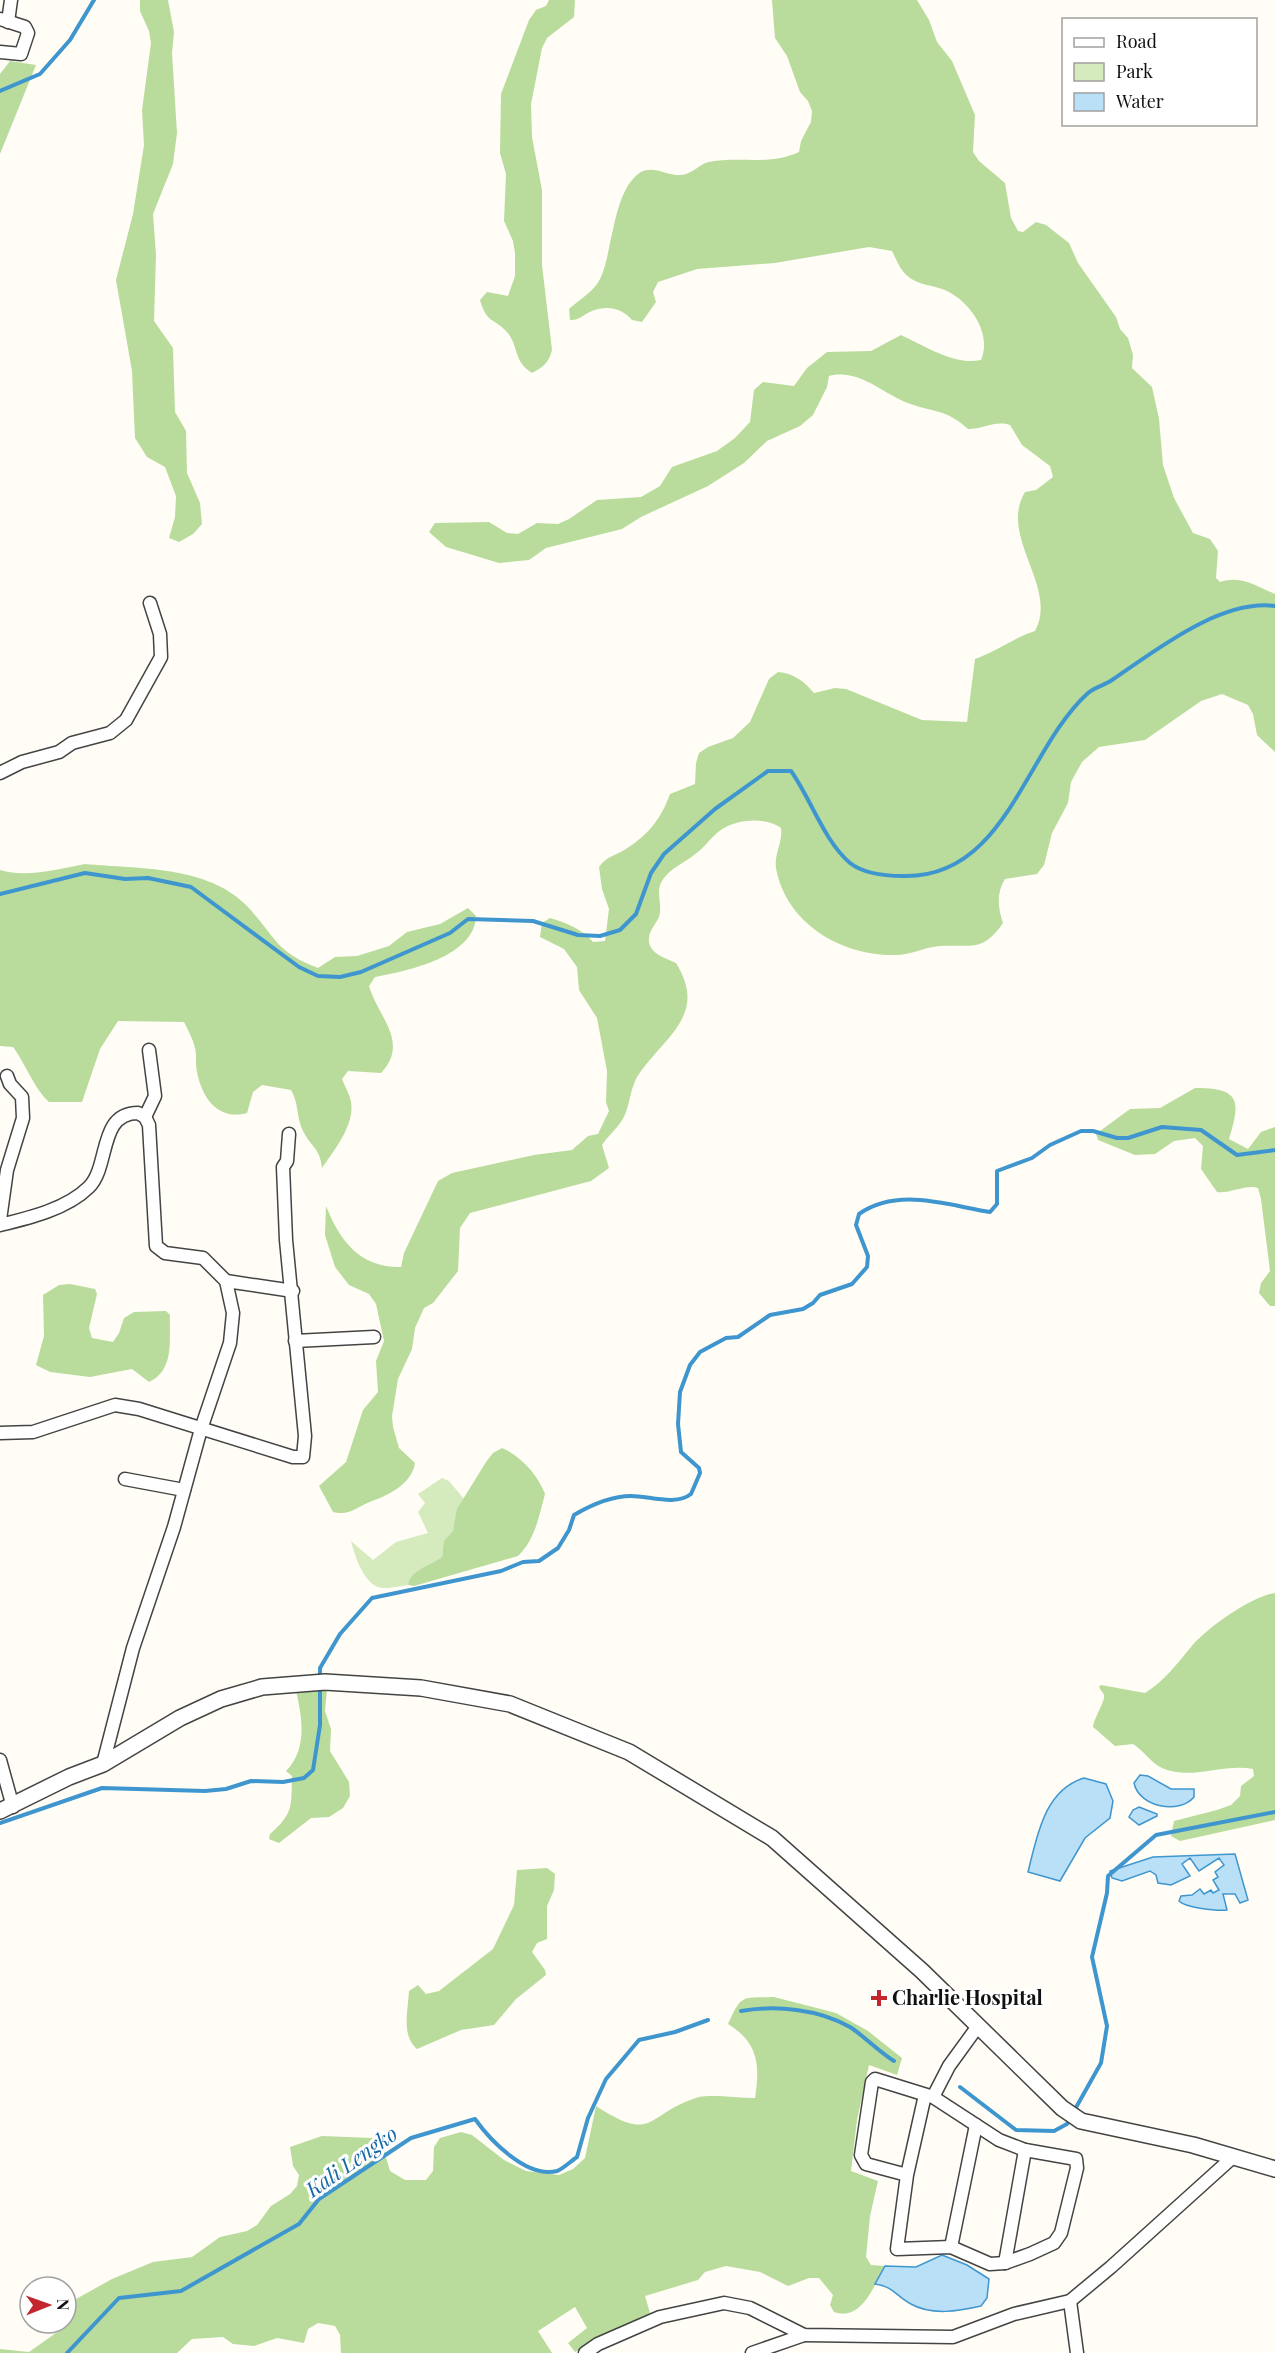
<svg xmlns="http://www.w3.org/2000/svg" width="1275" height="2353" viewBox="0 0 1275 2353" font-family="'Playfair Display',serif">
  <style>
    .green { fill: #d5ebbd }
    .forest { fill: #b9dc9c }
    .water { fill: #b9e0f7; stroke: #3f96cf; stroke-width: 1.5 }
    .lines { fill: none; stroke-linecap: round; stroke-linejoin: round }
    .stream { stroke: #3f96cf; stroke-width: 4 }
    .minor-casing { stroke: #444; stroke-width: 15 }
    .tertiary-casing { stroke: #444; stroke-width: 18 }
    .minor { stroke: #fff; stroke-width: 12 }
    .tertiary { stroke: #fff; stroke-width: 15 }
    .poi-dot { fill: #c4262e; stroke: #fff; stroke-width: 2 }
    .labels { text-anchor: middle; stroke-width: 6; stroke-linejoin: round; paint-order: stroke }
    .poi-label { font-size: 20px; font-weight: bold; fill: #111; stroke: #fff; text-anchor: start }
    .water-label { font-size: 21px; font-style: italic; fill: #1768a6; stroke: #fff }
  </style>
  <rect width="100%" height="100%" fill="#fffdf5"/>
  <!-- green -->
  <path class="green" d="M442 1478 449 1481 464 1499C453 1514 458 1518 453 1531 447 1544 444 1539 442 1557 431 1565 411 1570 408 1585 400 1586 392 1588 384 1588 365 1588 355 1557 351 1541L373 1560 396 1542 428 1533 418 1512 425 1503 418 1494Z"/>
  <!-- forest -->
  <g class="forest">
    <polygon points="140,0 168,0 174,32 172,53 177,133 173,164 153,214 156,255 154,321 173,348 175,412 186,431 187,473 200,503 202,524 193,534 179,542 169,538 175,517 176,496 165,467 147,457 135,438 132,371 116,280 133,214 144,145 142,110 151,43 149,31 140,11"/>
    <path d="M549 0H575L574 17 547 38 542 48 531 104 532 137 542 190V265L552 350C549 362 544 367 532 373 513 361 519 346 507 332 493 317 487 324 480 300L487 292 508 296 515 276V253L513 241 504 221 506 174 500 153 501 94 529 20 536 10 546 6Z"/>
    <path d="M772 0H917L929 20 937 42 952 61 975 115 973 152 979 161 1005 183 1011 218 1018 231 1023 232 1036 222 1046 225 1069 243 1078 263 1116 317 1120 329 1128 338 1133 355 1132 368 1152 387 1159 419 1163 465 1174 498 1193 533 1210 539 1218 551 1216 578 1220 582C1241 575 1256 586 1275 594V752L1257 735 1253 714 1248 705 1222 694 1201 701 1145 740 1099 747 1082 762 1071 782 1068 803 1052 833 1044 865 1037 874 1005 879C996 893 998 908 1003 923 982 953 972 944 940 946 925 947 911 955 895 955 842 956 786 924 776 868 774 854 783 842 781 828 766 816 732 819 717 833 709 840 703 849 694 855 684 863 669 869 662 881 655 892 663 905 659 917 657 922 652 927 650 933 644 952 663 957 676 963 709 1016 663 1037 637 1077 631 1088 630 1100 626 1112 621 1126 610 1133 602 1145L609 1168 591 1181 470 1213 460 1228 458 1271 433 1303 424 1308 415 1328 412 1349 398 1379 392 1416 393 1427 399 1448 415 1463C412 1483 390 1495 372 1501 356 1507 351 1516 333 1512L319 1486 346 1462 363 1410 378 1392 376 1361 384 1341 376 1304 369 1294 349 1285 335 1267 325 1235 326 1206C340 1241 360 1268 401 1267L404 1253 438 1181 452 1173 534 1155 572 1150 588 1136 598 1134 609 1111 606 1102 607 1071 597 1018 579 990 577 967 564 949 540 937 542 923 550 918C565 922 584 930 593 942L605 941 609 909 602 889 599 867C607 856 615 856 626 849 648 835 661 819 670 794L695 784 696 763 699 753 708 747 733 738 750 722 769 679 778 672C793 673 804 681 814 693L835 688 846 689 922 720 967 722 975 659C997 651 1013 638 1035 631 1059 587 998 537 1025 492L1036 490 1053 477 1050 466 1022 445 1010 425C995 420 984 429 968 429 946 409 935 413 908 403 883 394 859 368 829 376L827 387 813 415 800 426 767 441 744 463 708 486 641 517 622 529 546 548 529 560 499 563 446 547 429 532 435 523 489 522 507 533 518 534 537 523 558 524 569 519 597 500 641 497 660 486 672 467 717 451 735 438 750 422 754 390 763 382 794 386 807 368 827 352 871 351 901 335C925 346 955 366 981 360 993 333 968 298 942 289 931 285 920 285 910 278 901 272 897 261 892 251L869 247 775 263 697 269 658 282 653 292 656 302 642 322 632 320C622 308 607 305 592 311 584 314 579 321 570 320L569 309C579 300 596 290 601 277 613 250 613 189 641 172 654 165 667 176 681 175 693 174 699 164 709 162 740 156 769 166 799 152L801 141 811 122 812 111 808 101 800 92 787 56 775 38Z"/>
    <polygon points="10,61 36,65 0,154 0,74"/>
    <path d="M85 864C138 869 207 865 247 906 276 937 274 951 318 968L335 957 357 956 389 946 407 932 440 924 468 908 476 916C475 957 407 971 375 977L369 986C378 1017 410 1042 381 1073L348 1071 342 1079C345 1087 350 1095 351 1102 355 1125 334 1150 322 1168 320 1148 311 1147 303 1131 296 1117 299 1103 291 1090L262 1085 253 1092 247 1113C218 1121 202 1098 197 1072 195 1064 197 1056 195 1048 193 1039 188 1030 184 1022L118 1021 100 1049 82 1102H49C35 1090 25 1063 13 1047L0 1046V870C27 878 58 869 85 864Z"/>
    <path d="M1195 1088C1240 1088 1241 1100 1229 1139L1248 1149 1261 1132 1275 1127V1306H1270L1259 1293 1261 1283 1270 1271 1261 1199 1258 1188C1246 1184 1230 1194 1217 1192L1201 1169 1203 1146 1195 1138 1174 1141 1155 1154 1135 1155 1098 1140 1096 1134 1130 1109 1160 1108Z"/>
    <path d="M70 1284 95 1289 97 1294 89 1328 92 1338 113 1342 119 1333 124 1318 134 1312 166 1311 170 1315C169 1340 175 1370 149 1382L132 1369 90 1377 50 1372 36 1365 44 1336 43 1295 59 1285Z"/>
    <path d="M502 1448C521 1456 538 1475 545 1494 539 1516 535 1540 518 1556L414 1586 408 1585C410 1570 431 1565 442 1557L444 1541 453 1531 457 1509 486 1462 493 1453Z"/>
    <path d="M1275 1593V1820L1180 1841 1171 1836 1174 1821 1217 1810 1231 1805 1240 1796 1241 1786 1254 1776 1253 1769C1223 1763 1191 1781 1162 1768 1151 1763 1144 1751 1133 1744L1115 1746 1093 1727C1094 1718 1106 1700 1104 1695 1103 1692 1100 1690 1099 1687L1101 1685 1145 1693C1164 1681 1177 1664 1191 1647 1207 1628 1250 1597 1275 1593Z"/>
    <path d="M293 1678 328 1679 325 1711 331 1729 330 1751 349 1782 350 1796 343 1808 329 1817 311 1818 279 1843 269 1839 270 1834C294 1813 291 1806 292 1776L286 1771C311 1746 300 1708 293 1678Z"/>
    <path d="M547 1868 555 1874 554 1890 547 1906V1939L537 1943 532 1952 545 1970 546 1975 516 1999 494 2025 461 2030 417 2049C401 2035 408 2011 409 1991L418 1985 426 1994 439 1991 493 1949 514 1905 517 1870Z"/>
    <path d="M774 1997 836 2013 868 2031 902 2058 897 2075 869 2065 857 2120 851 2171 878 2181 870 2216 866 2257 871 2265 885 2266C874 2285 862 2322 834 2312L830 2305 833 2295 819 2278H809L788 2286 760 2272 726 2266 705 2272 698 2280 645 2296 650 2313 575 2352 568 2343 587 2328 575 2307 538 2331 552 2353H341L340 2335 335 2326 318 2323 308 2329 304 2343 277 2338 254 2346 233 2344 223 2337 192 2339 177 2353H0V2349L29 2352 63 2328 69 2307 76 2299 112 2279 153 2262 192 2257 220 2237 247 2231 257 2225 271 2206 290 2194 297 2186 299 2175 293 2166 290 2147 322 2136 373 2138 382 2144 390 2171 405 2180H426L433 2171 434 2147 440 2138 461 2132 472 2135 504 2160 526 2171 559 2175 573 2169 585 2158 596 2106C656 2145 645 2113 699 2097 712 2094 741 2098 755 2098 760 2066 759 2043 728 2024 742 1993 742 1998 774 1997Z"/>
  </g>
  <!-- water -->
  <g class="water">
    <path d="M1140 1775 1148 1776 1171 1789H1194V1797C1179 1815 1139 1807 1134 1783Z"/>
    <path d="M1084 1778 1106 1784 1113 1801 1110 1818 1085 1838 1060 1881 1028 1872C1037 1837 1044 1790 1084 1778Z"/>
    <polygon points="1139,1807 1157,1814 1157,1816 1139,1825 1129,1817 1133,1810"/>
    <path d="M1235 1854 1248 1900 1240 1903 1235 1894H1223L1227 1910C1216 1911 1186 1908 1179 1901L1181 1896 1192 1895 1200 1889 1204 1894 1211 1890 1213 1893 1219 1890 1213 1880 1218 1877 1215 1872 1224 1865 1219 1858 1199 1871 1190 1858 1182 1864 1190 1876 1171 1885 1158 1883 1156 1875 1150 1871 1122 1881 1112 1878 1110 1871 1153 1857Z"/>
    <path d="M942 2255 967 2265 989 2279 987 2298 981 2306C959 2311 932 2316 911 2304 897 2297 893 2286 875 2284L885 2266 916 2267Z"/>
  </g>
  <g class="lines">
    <!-- stream -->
    <g class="stream">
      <polyline points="0,91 40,74 70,40 94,0"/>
      <path d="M0 894 85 873 125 879 148 878 191 887 299 967 318 976 340 977 361 972 450 933 468 919 533 921 578 935 600 936 620 930 636 914 651 873 664 854 715 809 768 771H791C811 799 824 841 850 863 864 874 886 876 903 876 1006 879 1025 750 1088 693 1095 687 1105 685 1112 680 1155 651 1220 599 1275 606"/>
      <path d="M320 1680V1668L340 1634 372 1598 501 1571 523 1562 539 1561 558 1548 569 1530 574 1515C591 1505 611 1496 631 1496 649 1496 676 1506 691 1494L700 1473 699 1468 681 1452 678 1424 680 1392 690 1365 700 1352 726 1338 738 1337 770 1315 803 1309 813 1303 820 1295 852 1284 867 1267 868 1256 856 1225 859 1214C898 1187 946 1205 990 1212L997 1204V1171L1032 1158 1050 1145 1081 1131H1093L1117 1138H1128L1162 1127 1201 1130 1237 1155 1275 1150"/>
      <polyline points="0,1823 102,1788 205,1791 226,1789 251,1781 283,1782 304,1778 313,1770 320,1725 320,1687"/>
      <path d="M741 2011C776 2005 818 2009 850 2027 864 2036 879 2052 894 2061"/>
      <polyline points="960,2087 1016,2130 1054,2131 1067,2124 1071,2117"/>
      <polyline points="1074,2111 1101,2063 1107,2026 1092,1957 1107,1893 1108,1876 1156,1835 1275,1812"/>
      <path d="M67 2353 119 2298 181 2291 299 2224 319 2199 411 2138 475 2119C490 2140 527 2179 557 2171 563 2169 571 2161 577 2157L588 2118 606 2079 639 2040 675 2032 708 2020"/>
    </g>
    <defs>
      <g id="minor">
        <polyline points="0,19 25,27 28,33 21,54 0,52"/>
        <polyline points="8,22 11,0"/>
        <polyline points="0,773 22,762 59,752 72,743 110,733 126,720 161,657 160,634 150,603"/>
        <polyline points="145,1117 155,1096 149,1050"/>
        <polyline points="0,1220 7,1170 23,1118 22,1097 10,1084 7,1076"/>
        <path d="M0 1225C29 1218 67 1209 89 1187 110 1166 98 1113 138 1113L145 1117 149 1125 156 1246 165 1253 203 1258 226 1281 233 1313 230 1343 201 1429 174 1527 133 1648 103 1764"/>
        <polyline points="226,1281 293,1291"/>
        <polyline points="295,1341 374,1337"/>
        <polyline points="0,1433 33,1432 115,1405 139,1409 293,1457 303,1457 305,1436 286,1240 283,1167 287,1161 289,1134"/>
        <polyline points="125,1479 184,1490"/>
        <polyline points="0,1760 13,1807"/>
        <polyline points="933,2097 949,2066 978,2026"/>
        <polyline points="907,2175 866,2164 861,2155 872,2082 875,2079 933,2097 999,2140 1025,2150 1076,2159 1077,2168 1061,2233 1054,2243 1030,2254 1005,2263 990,2264 951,2247 897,2249 907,2175 925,2095"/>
        <polyline points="951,2247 976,2125"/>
        <polyline points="1005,2263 1025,2150"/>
        <polyline points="1070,2301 1077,2353"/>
        <polyline points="585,2353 598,2344 660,2317 724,2303 750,2308 804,2335 953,2337 1014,2314 1070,2301 1111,2267 1233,2157"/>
        <polyline points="752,2353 804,2335"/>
      </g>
      <polyline id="tertiary" points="0,1811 69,1777 103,1764 180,1718 221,1699 262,1687 325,1682 421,1688 510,1704 629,1752 772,1838 922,1971 1062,2108 1081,2121 1193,2145 1275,2169"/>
    </defs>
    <!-- minor casing -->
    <use href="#minor" class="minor-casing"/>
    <!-- tertiary casing -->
    <use href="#tertiary" class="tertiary-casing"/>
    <!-- minor -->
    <use href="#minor" class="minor"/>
    <!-- tertiary -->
    <use href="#tertiary" class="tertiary"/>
  </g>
  <!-- markers -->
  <path class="poi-dot" d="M876 1989h6v6h6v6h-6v6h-6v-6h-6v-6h6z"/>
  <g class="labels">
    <!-- poi labels -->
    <g class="poi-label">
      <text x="892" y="2005">Charlie Hospital</text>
    </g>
    <!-- water labels -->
    <g class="water-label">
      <text transform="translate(352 2162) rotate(-35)" y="7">Kali Lengko</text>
    </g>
  </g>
  <!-- legend -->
  <rect x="1062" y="18" width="195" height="108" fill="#ffffff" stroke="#a0a0a0" stroke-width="1.5"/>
  <rect x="1074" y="38" width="30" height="9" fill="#ffffff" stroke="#a0a0a0" stroke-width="1.5"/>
  <text x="1116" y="48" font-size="18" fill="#111111">Road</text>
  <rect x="1074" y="63" width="30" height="18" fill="#d5ebbd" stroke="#a0a0a0" stroke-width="1.5"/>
  <text x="1116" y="78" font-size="18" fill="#111111">Park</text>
  <rect x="1074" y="93" width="30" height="18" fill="#b9e0f7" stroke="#a0a0a0" stroke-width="1.5"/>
  <text x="1116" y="108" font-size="18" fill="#111111">Water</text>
  <!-- north arrow -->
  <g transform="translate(48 2305) rotate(89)"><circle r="28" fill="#ffffff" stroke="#a0a0a0" stroke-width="1.5"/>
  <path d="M0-4.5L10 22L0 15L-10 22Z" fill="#c4262e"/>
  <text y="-9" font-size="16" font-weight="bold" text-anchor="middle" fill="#111111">N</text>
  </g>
</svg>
